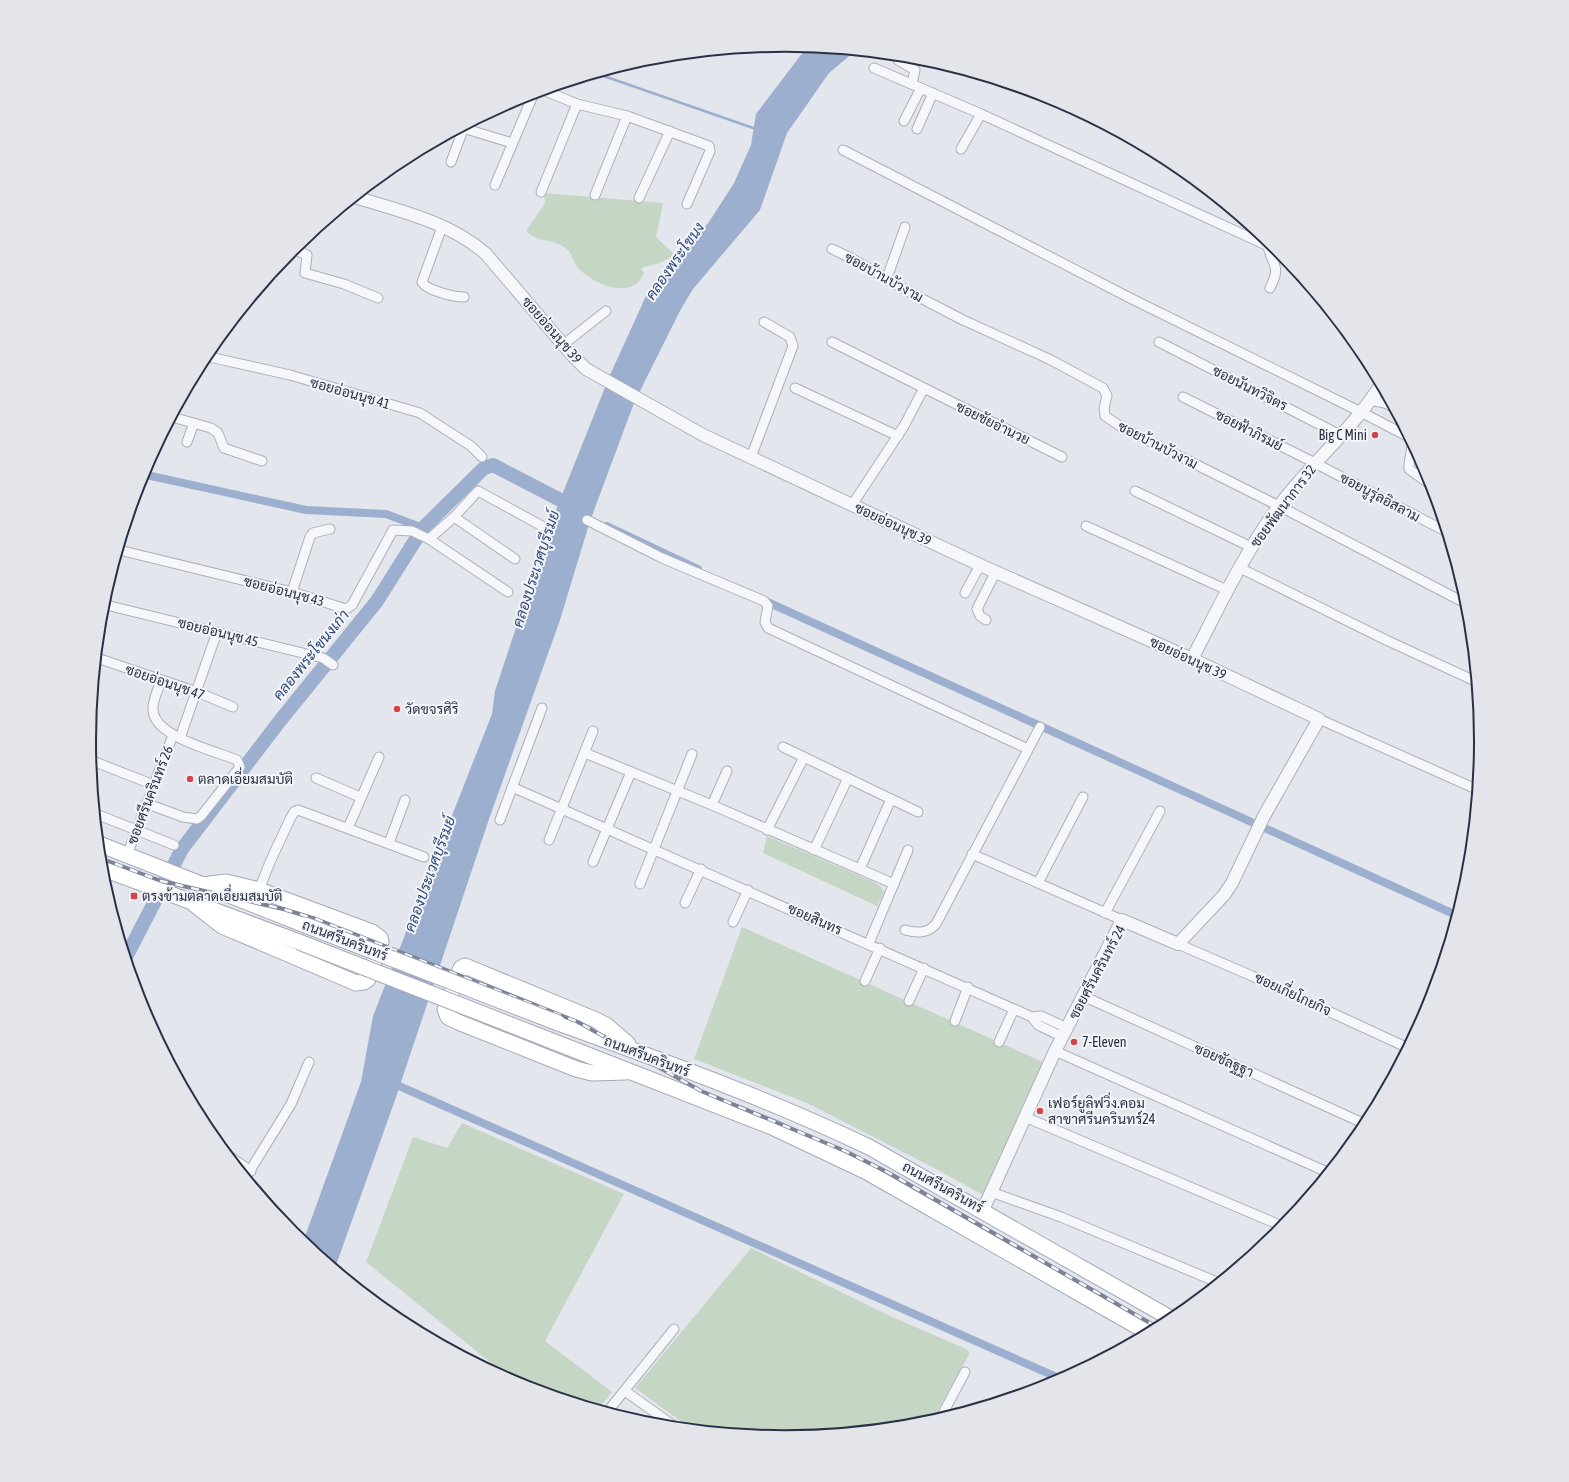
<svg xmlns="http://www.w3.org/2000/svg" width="1569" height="1482" viewBox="0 0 1569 1482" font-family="'Asap Condensed',Sarabun,sans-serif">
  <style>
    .green { fill: #c6d6c4 }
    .water { fill: #9cafce }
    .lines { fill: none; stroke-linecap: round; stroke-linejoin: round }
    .stream { stroke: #9cafce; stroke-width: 2.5 }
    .canal { stroke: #9cafce; stroke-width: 8 }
    .river { stroke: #9cafce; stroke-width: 14 }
    .minor-casing { stroke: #acb0ba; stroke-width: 11 }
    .tertiary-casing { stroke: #acb0ba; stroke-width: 14 }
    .primary-casing { stroke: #a2a8b9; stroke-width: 17 }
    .minor { stroke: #f6f7fa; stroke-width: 9 }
    .tertiary { stroke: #f6f7fa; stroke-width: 12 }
    .primary { stroke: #fff; stroke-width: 15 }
    .rail-casing { stroke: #7b8397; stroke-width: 4 }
    .rail { stroke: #f3f5f9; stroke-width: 2.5; stroke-dasharray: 8; stroke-linecap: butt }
    .primary-bridge-casing { stroke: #a2a8b9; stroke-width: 17; stroke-linecap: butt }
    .primary-bridge { stroke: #fff; stroke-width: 15 }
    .poi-dot { fill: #d74249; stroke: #f3f5f9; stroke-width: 1.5 }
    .labels { text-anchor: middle; stroke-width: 4; stroke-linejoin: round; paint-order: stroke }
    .street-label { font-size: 14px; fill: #2a3146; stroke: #f3f5f9 }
    .poi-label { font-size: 14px; fill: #2a3146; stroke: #f3f5f9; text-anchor: start }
    .water-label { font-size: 15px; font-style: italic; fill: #314a7c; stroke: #f3f5f9 }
    .rim { fill: none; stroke: #2a3146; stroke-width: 2 }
  </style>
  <rect width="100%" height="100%" fill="#e3e6ec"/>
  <!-- green -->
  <g class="green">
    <path d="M544 193 663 203 656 237 678 258 671 257 660 263 641 268 644 273C633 301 595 285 579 269 573 263 573 252 564 247 553 239 537 242 527 232V230L545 203Z"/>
    <polygon points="767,836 874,882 881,887 884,893 877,906 763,853"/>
    <polygon points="742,927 1043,1062 985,1196 936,1169 807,1103 694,1059"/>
    <polygon points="462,1123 624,1194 545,1341 612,1392 599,1408 516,1383 366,1262 413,1137 447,1148"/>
    <polygon points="751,1248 892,1317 966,1349 970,1353 932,1420 920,1424 784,1437 690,1428 635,1388"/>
  </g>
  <!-- water -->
  <polygon class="water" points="807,47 854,52 829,73 787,133 760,210 693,289 681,309 634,403 590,521 560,620 488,822 394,1103 335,1268 303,1242 361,1082 373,1016 492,714 495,691 550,525 610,375 646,296 709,222 734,183 751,145 756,114"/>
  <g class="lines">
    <!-- stream -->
    <polyline class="stream" points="598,74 756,129"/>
    <!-- canal -->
    <g class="canal">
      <polyline points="142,474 306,510 386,514 423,528"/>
      <polyline points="607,526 698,569"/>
      <polyline points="763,600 1456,915"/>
      <polyline points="390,1082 1061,1379"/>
    </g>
    <!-- river -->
    <polyline class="river" points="126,957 182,849 279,722 377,601 423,528 484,468 493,465 572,506 573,502"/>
    <defs>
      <g id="minor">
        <polyline points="898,60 915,70 912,84"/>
        <polyline points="874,68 981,114 1277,250"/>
        <polyline points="543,90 577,104 627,116 709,146 710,151 687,204"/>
        <polyline points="904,121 921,88"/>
        <polyline points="463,128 512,143"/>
        <polyline points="917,129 933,93"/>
        <polyline points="961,149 981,114"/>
        <polyline points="843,150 1132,299 1361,412 1407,436"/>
        <polyline points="451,162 464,127"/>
        <polyline points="495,185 534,93"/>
        <polyline points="541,192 577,104"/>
        <polyline points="595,195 627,116"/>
        <polyline points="639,198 670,131"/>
        <path d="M442 227 422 282C427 291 455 297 464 297"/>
        <path d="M1268 246C1272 267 1282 264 1270 288"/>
        <polyline points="293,249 307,255 305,273 344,284 378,298"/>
        <polyline points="832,249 849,257 911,293 963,320 1049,359 1103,388 1107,396 1104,408 1105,416 1123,428 1279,506 1467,604"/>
        <polyline points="887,278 905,227"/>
        <polyline points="832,342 1062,457"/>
        <polyline points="1159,342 1340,435"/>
        <polyline points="564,344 606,311"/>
        <polyline points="205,356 290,375 420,413 471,446 482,457"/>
        <polyline points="795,388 898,436"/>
        <polyline points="1183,397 1315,463 1445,531"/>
        <polyline points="1369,400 1385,403 1391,406"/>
        <polyline points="172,417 211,428 218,433 224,448 262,461"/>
        <polyline points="187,442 194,423"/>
        <polyline points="1412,446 1409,464 1409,469 1431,485"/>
        <polyline points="751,457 793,346 790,337 764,322"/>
        <polyline points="1135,491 1251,547"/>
        <polyline points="852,505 904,426 924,388"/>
        <polyline points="454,517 515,559"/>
        <polyline points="587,520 662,558 764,601 768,606 765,622 768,628 1028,749"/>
        <polyline points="1086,526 1227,590"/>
        <polyline points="429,539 454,517 478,491 542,526"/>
        <polyline points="119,550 292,592 346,609 352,605 393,530 412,531 429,539 508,592"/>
        <polyline points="1240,568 1386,640 1475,681"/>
        <polyline points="292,592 310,537 313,533 330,529"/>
        <polyline points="965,593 980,565"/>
        <polyline points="102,604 323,658 333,665"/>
        <polyline points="986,620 980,616 977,609 996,571"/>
        <polyline points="97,658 197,692 233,707"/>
        <polyline points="1319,719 1476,789"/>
        <polyline points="180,738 217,632"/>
        <polyline points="783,747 891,799"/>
        <polyline points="585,753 712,805 894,884"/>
        <polyline points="90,760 154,785"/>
        <polyline points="316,778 360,797"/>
        <polyline points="512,787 1032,1017 1041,1016 1067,1028"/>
        <path d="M148 804 183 817 197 819 201 816 240 767 237 760C216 751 154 737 153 710 152 701 159 688 161 680"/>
        <polyline points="712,805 727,771"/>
        <polyline points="96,814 174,845"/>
        <polyline points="500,820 542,708"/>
        <polyline points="348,828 379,757"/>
        <polyline points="767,830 804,757"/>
        <polyline points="549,840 593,731"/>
        <polyline points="389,843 405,800"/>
        <polyline points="814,850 848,778"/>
        <polyline points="972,854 1122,920"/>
        <polyline points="127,855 173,735"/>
        <polyline points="593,862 631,772"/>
        <polyline points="860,869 891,799 918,812"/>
        <polyline points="1038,883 1083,797"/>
        <polyline points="640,884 692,754"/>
        <polyline points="259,890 270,862 290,819 294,812 298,810 424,857"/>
        <polyline points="685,903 701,869"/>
        <polyline points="1105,913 1160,811"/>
        <polyline points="733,922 748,890"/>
        <path d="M905 930C917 933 927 934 936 924L1040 727"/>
        <polyline points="869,943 908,850"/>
        <polyline points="1178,944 1252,976 1406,1047"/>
        <polyline points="865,981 880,948"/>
        <polyline points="1083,996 1365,1124"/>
        <polyline points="909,1001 924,968"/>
        <polyline points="1032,1017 1038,1025 1063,1037"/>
        <polyline points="955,1021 968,987"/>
        <polyline points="999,1042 1014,1009"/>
        <polyline points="1055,1051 1327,1172"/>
        <polyline points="1025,1117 1282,1226"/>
        <polyline points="229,1156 251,1171"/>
        <polyline points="246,1177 291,1104 309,1062"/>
        <polyline points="991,1192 1061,1217 1217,1282"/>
        <polyline points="625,1391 674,1426"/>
        <polyline points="608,1411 674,1329"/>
        <polyline points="941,1417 965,1372"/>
      </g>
      <g id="tertiary">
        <path d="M355 197C400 211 450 222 486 254L572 355 586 369 703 435 980 565 1192 659 1319 719 1264 816 1232 883 1224 895 1178 944 1122 920 1055 1051 983 1210"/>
        <path d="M1192 659C1219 607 1244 553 1279 506 1310 464 1352 430 1380 386"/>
      </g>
      <g id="primary">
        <polyline points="99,844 305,925"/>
        <polyline points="101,868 299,942"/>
        <polyline points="194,904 222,926 356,983 364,982 368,979 381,942 380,938 372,932 259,890 226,882 202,885"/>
        <path d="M558 1023C663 1061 769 1099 869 1147L1172 1319"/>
        <polyline points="552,1041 772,1127 867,1172 1147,1332"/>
        <polyline points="626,1072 592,1073 576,1069 458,1022 448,1017 445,1009 461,968 465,966 596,1020 606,1025 628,1044"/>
      </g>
    </defs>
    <!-- minor casing -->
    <use href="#minor" class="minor-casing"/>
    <!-- tertiary casing -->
    <use href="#tertiary" class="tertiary-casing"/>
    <!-- primary casing -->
    <use href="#primary" class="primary-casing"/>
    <!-- minor -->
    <use href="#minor" class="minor"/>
    <!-- tertiary -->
    <use href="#tertiary" class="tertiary"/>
    <!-- primary -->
    <use href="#primary" class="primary"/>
    <defs>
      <polyline id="rail" points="100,858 161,881 283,909 316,919 578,1022 701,1091 845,1151 889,1173 1157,1327"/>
    </defs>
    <!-- rail casing -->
    <use href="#rail" class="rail-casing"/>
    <!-- rail -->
    <use href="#rail" class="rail"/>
    <defs>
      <g id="primary-bridge">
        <polyline points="305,925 558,1023"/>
        <polyline points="299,942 552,1041"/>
      </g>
    </defs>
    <!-- primary-bridge casing -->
    <use href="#primary-bridge" class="primary-bridge-casing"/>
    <!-- primary-bridge -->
    <use href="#primary-bridge" class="primary-bridge"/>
  </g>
  <!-- markers -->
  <g class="poi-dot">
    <circle cx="1375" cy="435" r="4"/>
    <circle cx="397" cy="709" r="4"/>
    <circle cx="190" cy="779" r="4"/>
    <rect x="130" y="892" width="8" height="8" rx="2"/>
    <circle cx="1074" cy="1042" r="4"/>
    <circle cx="1040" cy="1111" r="4"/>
  </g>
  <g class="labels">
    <!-- street labels -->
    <g class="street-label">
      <text transform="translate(884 277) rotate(29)" y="5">ซอยบ้านบัวงาม</text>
      <text transform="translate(552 330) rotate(49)" y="5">ซอยอ่อนนุช 39</text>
      <text transform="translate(1250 388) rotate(27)" y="5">ซอยนันทวิจิตร</text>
      <text transform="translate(350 393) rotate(16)" y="5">ซอยอ่อนนุช 41</text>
      <text transform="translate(993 423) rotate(26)" y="5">ซอยชัยอำนวย</text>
      <text transform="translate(1249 430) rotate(27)" y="5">ซอยฟ้าภิรมย์</text>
      <text transform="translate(1158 445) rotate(27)" y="5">ซอยบ้านบัวงาม</text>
      <text transform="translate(1380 497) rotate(28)" y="5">ซอยนูรุ่ลอิสลาม</text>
      <text transform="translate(1283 506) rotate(-53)" y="5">ซอยพัฒนาการ 32</text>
      <text transform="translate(893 524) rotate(25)" y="5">ซอยอ่อนนุช 39</text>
      <text transform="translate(284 591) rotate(15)" y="5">ซอยอ่อนนุช 43</text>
      <text transform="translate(218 632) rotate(14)" y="5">ซอยอ่อนนุช 45</text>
      <text transform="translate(1188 658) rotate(25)" y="5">ซอยอ่อนนุช 39</text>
      <text transform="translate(165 682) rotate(19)" y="5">ซอยอ่อนนุช 47</text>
      <text transform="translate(150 795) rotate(-69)" y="5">ซอยศรีนครินทร์ 26</text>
      <text transform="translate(815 919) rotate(24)" y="5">ซอยสินทร</text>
      <text transform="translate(345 940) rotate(21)" y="5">ถนนศรีนครินทร์</text>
      <text transform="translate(1097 972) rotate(-62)" y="5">ซอยศรีนครินทร์ 24</text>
      <text transform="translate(1293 994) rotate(25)" y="5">ซอยเกี่ยโกยกิจ</text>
      <text transform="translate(647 1056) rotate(21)" y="5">ถนนศรีนครินทร์</text>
      <text transform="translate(1224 1060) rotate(24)" y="5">ซอยชัลฐฐา</text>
      <text transform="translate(943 1187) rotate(29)" y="5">ถนนศรีนครินทร์</text>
    </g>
    <!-- poi labels -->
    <g class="poi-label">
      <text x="1367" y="440" text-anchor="end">Big C Mini</text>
      <text x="405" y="714">วัดขจรศิริ</text>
      <text x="198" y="784">ตลาดเอี่ยมสมบัติ</text>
      <text x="142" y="901">ตรงข้ามตลาดเอี่ยมสมบัติ</text>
      <text x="1082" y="1047">7-Eleven</text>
      <text x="1048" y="1108">เฟอร์ยูลิฟวิ่ง.คอม<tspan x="1048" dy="16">สาขาศรีนครินทร์24</tspan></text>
    </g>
    <!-- water labels -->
    <g class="water-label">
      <text transform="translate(675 261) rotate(-55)" y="5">คลองพระโขนง</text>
      <text transform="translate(536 569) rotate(-72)" y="5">คลองประเวศบุรีรมย์</text>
      <text transform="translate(311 655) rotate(-51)" y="5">คลองพระโขนงเก่า</text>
      <text transform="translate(430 874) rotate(-70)" y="5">คลองประเวศบุรีรมย์</text>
    </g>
  </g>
  <!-- crop -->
  <path d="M0 0H1569V1482H0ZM96 741a689 689 0 1 1 1378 0a689 689 0 1 1-1378 0Z" fill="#e3e5eb" fill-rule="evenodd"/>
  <path class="rim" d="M96 741a689 689 0 1 1 1378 0a689 689 0 1 1-1378 0Z"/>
</svg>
